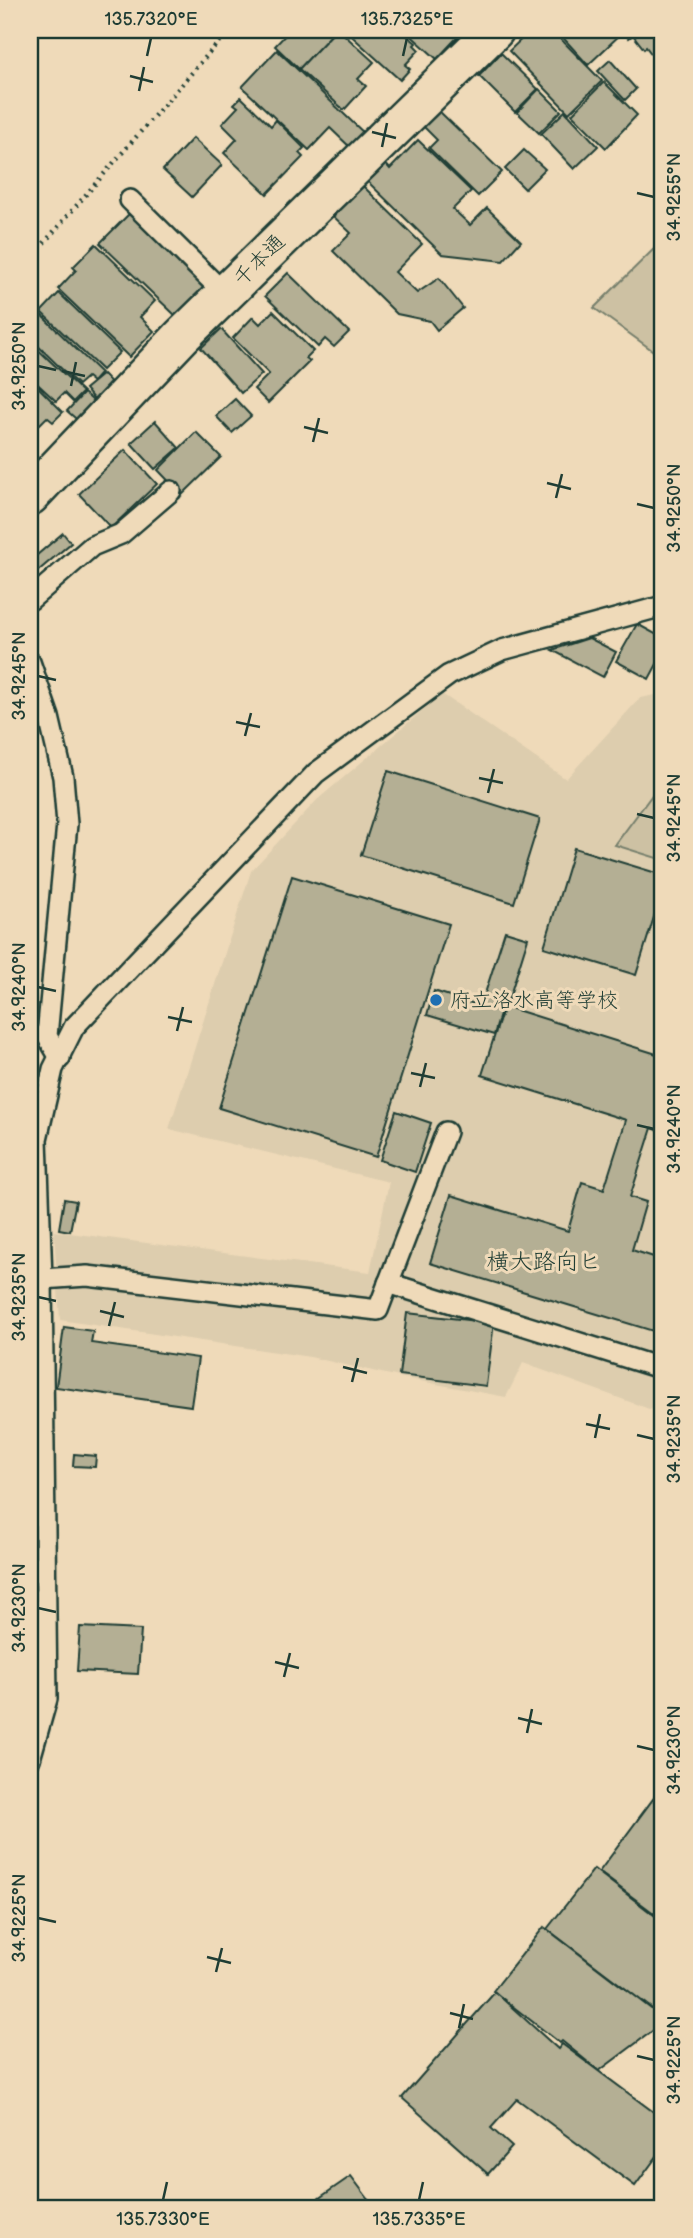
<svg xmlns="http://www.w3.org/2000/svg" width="693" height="2238" viewBox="0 0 693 2238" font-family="'Balsamiq Sans','Klee One',sans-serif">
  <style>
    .built { fill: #ddcdae }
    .green { fill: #cdc1a3; stroke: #767f6c; stroke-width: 2 }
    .building { fill: #b4af94; stroke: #1f3d34; stroke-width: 2 }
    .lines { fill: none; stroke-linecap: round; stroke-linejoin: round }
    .lane-casing { stroke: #1f3d34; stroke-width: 24 }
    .street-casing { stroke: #1f3d34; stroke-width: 42 }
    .path { stroke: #1f3d34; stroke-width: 4.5; stroke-dasharray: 2 5; stroke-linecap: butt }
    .lane { stroke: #efdab9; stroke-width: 19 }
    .street { stroke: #efdab9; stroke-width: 37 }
    .ticks { fill: none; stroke: #1f3d34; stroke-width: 2.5 }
    .poi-dot { fill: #1f6fb2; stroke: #efdab9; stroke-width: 2.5 }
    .labels { text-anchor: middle; stroke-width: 6; stroke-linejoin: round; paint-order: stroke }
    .street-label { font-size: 21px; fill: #1f3d34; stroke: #efdab9 }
    .poi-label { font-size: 21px; fill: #1f3d34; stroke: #efdab9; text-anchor: start }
    .neighbourhood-label { font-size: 23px; fill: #1f3d34; stroke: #efdab9 }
    .neatline { fill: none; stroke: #1f3d34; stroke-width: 2.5 }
    .ticks-label { font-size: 18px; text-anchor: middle; fill: #1f3d34 }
  </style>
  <rect width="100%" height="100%" fill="#efdab9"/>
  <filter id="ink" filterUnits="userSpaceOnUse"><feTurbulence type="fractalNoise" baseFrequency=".0143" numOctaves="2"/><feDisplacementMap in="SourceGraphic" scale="14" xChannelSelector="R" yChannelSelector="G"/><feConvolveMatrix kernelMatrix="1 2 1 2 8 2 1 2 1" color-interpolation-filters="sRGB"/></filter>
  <g filter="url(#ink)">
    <!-- built -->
    <polygon class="built" points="663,692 663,1414 523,1363 506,1397 404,1378 310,1357 60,1320 54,1231 370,1272 389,1182 169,1129 251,871 317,800 442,694 566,779 640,698 661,694"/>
    <!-- green -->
    <g class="green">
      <polygon points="663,240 663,358 594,308"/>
      <polygon points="663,780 663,860 615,845"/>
    </g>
    <!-- building -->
    <g class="building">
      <polygon points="290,30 336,30 299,69 275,46"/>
      <polygon points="336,30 339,30 374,62 358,79 366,86 344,110 299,69"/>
      <polygon points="345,30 400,30 416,43 414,45 419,50 405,65 410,69 400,80"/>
      <polygon points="405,30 464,30 437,59"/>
      <polygon points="531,30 552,30 602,81 569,113 509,51"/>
      <polygon points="556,30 621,30 623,32 588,65"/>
      <polygon points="623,30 651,30 655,35 663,30 663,69 646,47 644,49 633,35 629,38"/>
      <polygon points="277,50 367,136 353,150 330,128 309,150 242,87"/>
      <polygon points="501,53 538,89 515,112 479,76"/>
      <polygon points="610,60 636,89 625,100 598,71"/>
      <polygon points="604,82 637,115 606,148 572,114"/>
      <polygon points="539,89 561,111 539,133 517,112"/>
      <polygon points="241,97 271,126 276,120 304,148 299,153 303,157 267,194 224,153 237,139 222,124 238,107 234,104"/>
      <polygon points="437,109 502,172 478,196 429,148 437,140 422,125"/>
      <polygon points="565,111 598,146 574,169 541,134"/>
      <polygon points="193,138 222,165 192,197 163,170"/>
      <polygon points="418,140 471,191 453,209 470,225 487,208 521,241 503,261 442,254 366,180 384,162 390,169"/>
      <polygon points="524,150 545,169 525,189 505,169"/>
      <polygon points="363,186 422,244 395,272 417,293 439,278 463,308 437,330 430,321 397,314 333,251 351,233 333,216"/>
      <polygon points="129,214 149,233 153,229 209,283 177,317 100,243"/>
      <polygon points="96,244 155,301 140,317 154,331 129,357 58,289 76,270 73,267"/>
      <polygon points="288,273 349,332 334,347 325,339 318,347 265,296"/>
      <polygon points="59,293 120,352 102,370 41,312"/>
      <polygon points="273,311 313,351 306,358 310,361 268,403 254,389 269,374 233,338 253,317 260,324"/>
      <polygon points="39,313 101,373 93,382 87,377 78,385 30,338 30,323"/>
      <polygon points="221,329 262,374 241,393 201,348"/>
      <polygon points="30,342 83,392 73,402 64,393 56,401 30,377"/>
      <polygon points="103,374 118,390 99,406 85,389"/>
      <polygon points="30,379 63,412 53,422 47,417 39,425 30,416"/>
      <polygon points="84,393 99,406 82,424 67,411"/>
      <polygon points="235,399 251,416 232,433 216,416"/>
      <polygon points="155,421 179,448 155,469 131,443"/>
      <polygon points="196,432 221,457 182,495 158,470"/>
      <polygon points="125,450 157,484 111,528 79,494"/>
      <polygon points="63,533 71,543 38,571 30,561"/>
      <polygon points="637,624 663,638 663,653 649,679 616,661"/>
      <polygon points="589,638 616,652 603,677 552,650"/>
      <polygon points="388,771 540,819 514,903 361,855"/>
      <polygon points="574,848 663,875 663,888 636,975 544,947"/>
      <polygon points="292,876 449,924 376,1157 219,1108"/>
      <polygon points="505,931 528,938 507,1005 503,1004 494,1035 427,1015 434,991 481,1006"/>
      <polygon points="504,1006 663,1056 663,1132 652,1128 630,1197 646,1202 632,1250 663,1260 663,1334 430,1263 451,1195 568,1231 582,1182 604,1189 626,1120 482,1075"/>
      <polygon points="396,1111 431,1123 415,1172 380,1160"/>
      <polygon points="64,1199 76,1201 70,1231 59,1229"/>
      <polygon points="407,1313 494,1323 486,1386 399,1375"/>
      <polygon points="64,1327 93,1331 91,1343 198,1358 191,1406 56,1387"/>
      <polygon points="74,1454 96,1456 95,1467 73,1466"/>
      <polygon points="80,1627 141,1630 138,1674 77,1671"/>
      <polygon points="656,1795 663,1800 663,1920 599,1872"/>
      <polygon points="594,1869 663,1922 663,2017 547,1929"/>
      <polygon points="544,1927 663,2018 663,2023 599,2071 562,2041 560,2043 493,1991"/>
      <polygon points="495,1992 558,2049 562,2044 663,2119 663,2148 635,2186 517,2099 491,2128 512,2147 488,2174 402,2098"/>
      <polygon points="351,2176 375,2208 320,2208 315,2201"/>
    </g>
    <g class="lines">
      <defs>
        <g id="lane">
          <polyline points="130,200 225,294"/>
          <polyline points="30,600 92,546 121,534 171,491"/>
          <polyline points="30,662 49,717 63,777 67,824 47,1036 60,1058"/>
          <polyline points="42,1279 87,1276 378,1310 446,1132"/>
          <polyline points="388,1283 663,1369"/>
          <polyline points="30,1759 47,1699 42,1279 37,1139 53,1069 74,1027 316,773 449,675 502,650 663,606"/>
        </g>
        <polyline id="street" points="30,496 182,336 495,30"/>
      </defs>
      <!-- lane casing -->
      <use href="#lane" class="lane-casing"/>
      <!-- street casing -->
      <use href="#street" class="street-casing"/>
      <!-- path -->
      <polyline class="path" points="30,259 229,30"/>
      <!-- lane -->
      <use href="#lane" class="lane"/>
      <!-- street -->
      <use href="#street" class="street"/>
    </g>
  </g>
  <!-- ticks -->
  <path class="ticks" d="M147 56 151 38M403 56 407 38M130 76 153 82M139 91 144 67M372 132 396 138M382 147 387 123M637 193 654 197M38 366 56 370M62 371 85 376M71 386 76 362M304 427 328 433M313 442 319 418M547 483 571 489M556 498 562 474M637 504 654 508M38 676 56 680M236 722 260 727M245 736 251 713M479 778 503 783M488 793 494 769M637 814 654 818M38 987 56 991M168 1017 192 1022M177 1031 183 1007M411 1073 435 1078M420 1087 426 1063M637 1125 654 1129M38 1297 56 1301M100 1311 124 1317M109 1326 115 1302M343 1367 367 1373M352 1382 358 1358M586 1424 610 1429M637 1435 654 1439M595 1438 600 1414M38 1608 56 1612M275 1662 299 1668M284 1677 290 1653M518 1718 542 1724M527 1733 532 1709M637 1746 654 1750M38 1918 56 1922M207 1957 231 1963M216 1972 222 1948M450 2013 473 2019M459 2028 464 2004M637 2056 654 2060M163 2200 167 2182M419 2200 423 2182"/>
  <!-- markers -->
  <circle class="poi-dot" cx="436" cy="1000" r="7"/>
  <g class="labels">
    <!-- street labels -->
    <g class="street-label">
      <text transform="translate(259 260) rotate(-45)" y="7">千本通</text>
    </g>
    <!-- poi labels -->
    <g class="poi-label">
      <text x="450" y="1007">府立洛水高等学校</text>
    </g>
    <!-- neighbourhood labels -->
    <g class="neighbourhood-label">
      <text x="544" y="1269">横大路向ヒ</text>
    </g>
  </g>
  <!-- margin -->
  <rect width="693" height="2238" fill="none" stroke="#efdab9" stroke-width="77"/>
  <rect x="38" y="38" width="616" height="2162" class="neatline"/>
  <g class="ticks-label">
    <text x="151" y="25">135.7320°E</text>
    <text x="407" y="25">135.7325°E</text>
    <text transform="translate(674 197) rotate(-90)" y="6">34.9255°N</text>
    <text transform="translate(19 366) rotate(-90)" y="6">34.9250°N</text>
    <text transform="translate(674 508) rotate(-90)" y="6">34.9250°N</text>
    <text transform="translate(19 676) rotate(-90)" y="6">34.9245°N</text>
    <text transform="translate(674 818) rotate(-90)" y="6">34.9245°N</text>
    <text transform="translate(19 987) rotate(-90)" y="6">34.9240°N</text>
    <text transform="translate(674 1129) rotate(-90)" y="6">34.9240°N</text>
    <text transform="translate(19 1297) rotate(-90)" y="6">34.9235°N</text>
    <text transform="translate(674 1439) rotate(-90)" y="6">34.9235°N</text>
    <text transform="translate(19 1608) rotate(-90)" y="6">34.9230°N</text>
    <text transform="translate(674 1750) rotate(-90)" y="6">34.9230°N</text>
    <text transform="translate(19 1918) rotate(-90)" y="6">34.9225°N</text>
    <text transform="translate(674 2060) rotate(-90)" y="6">34.9225°N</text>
    <text x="163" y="2225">135.7330°E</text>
    <text x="419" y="2225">135.7335°E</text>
  </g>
</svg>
